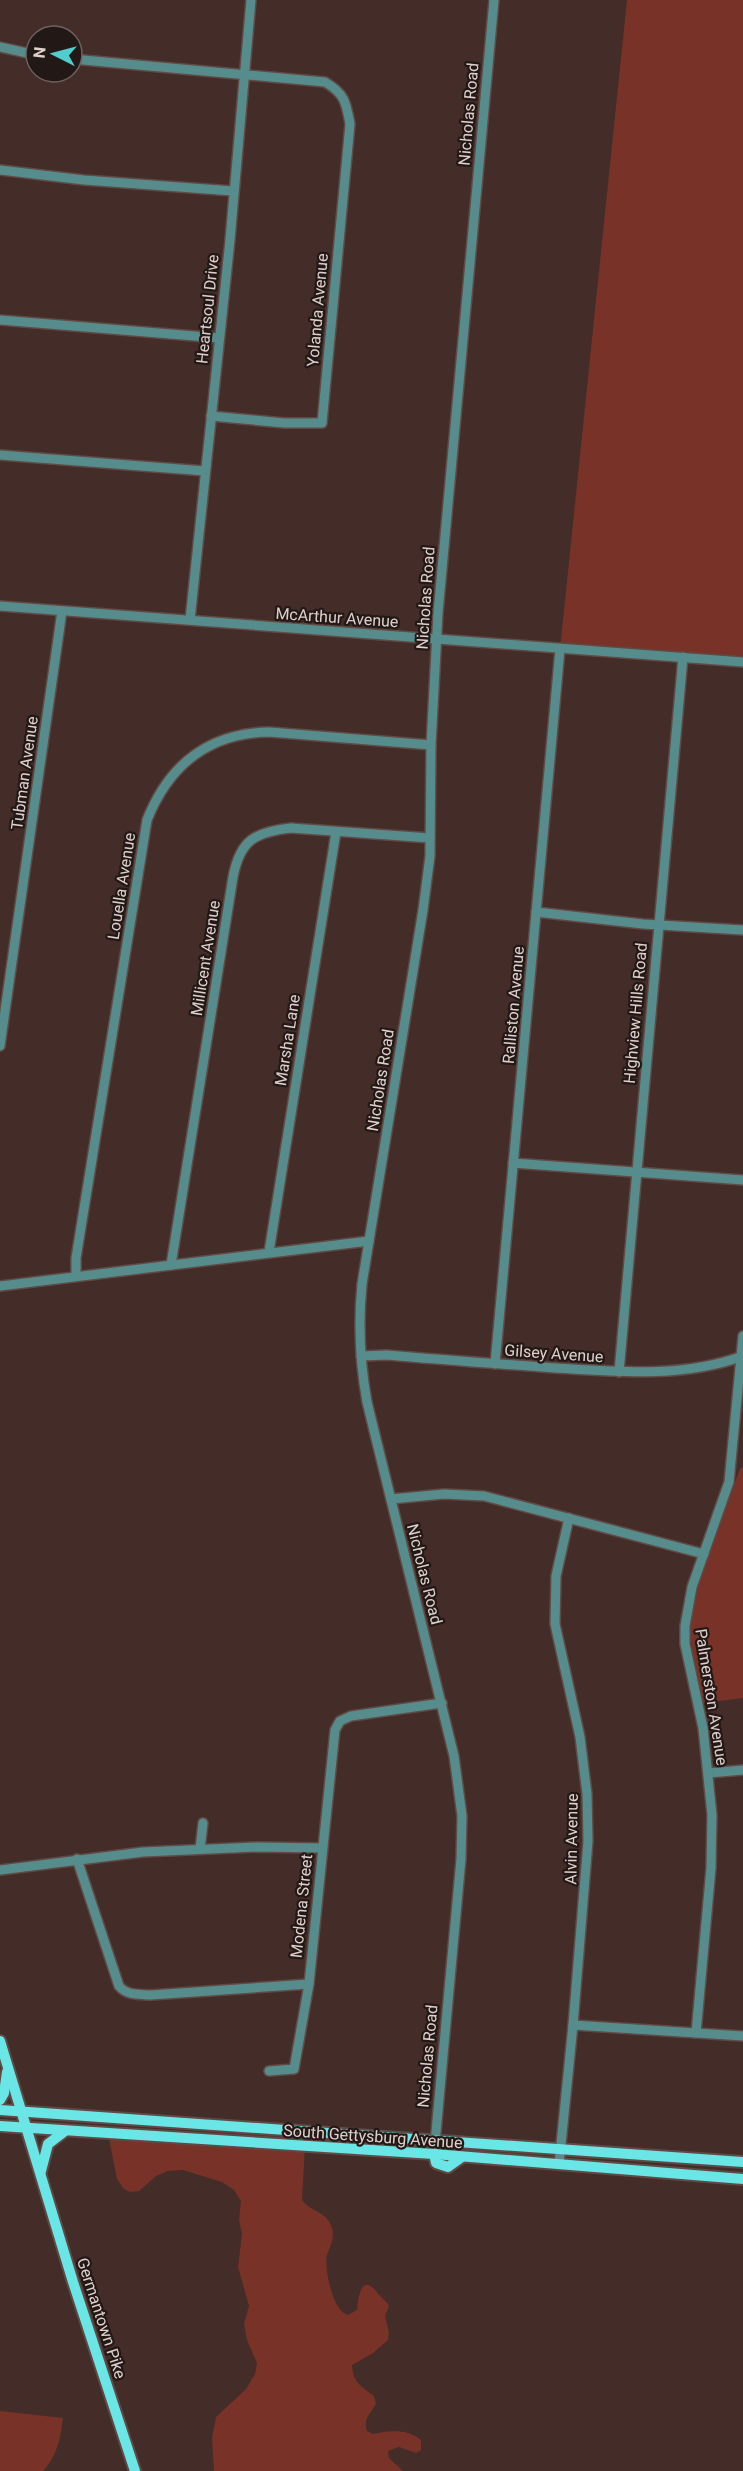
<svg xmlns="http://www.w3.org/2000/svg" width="743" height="2471" viewBox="0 0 743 2471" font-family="Roboto,sans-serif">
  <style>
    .green { fill: #783228 }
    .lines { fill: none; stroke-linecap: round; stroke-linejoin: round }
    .minor-casing { stroke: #604a46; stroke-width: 12 }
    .major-casing { stroke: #604a46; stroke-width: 14 }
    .minor { stroke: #568c8c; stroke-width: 9 }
    .major { stroke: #6be6e6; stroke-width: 10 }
    .labels { text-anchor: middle; stroke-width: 4.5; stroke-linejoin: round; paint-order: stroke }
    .street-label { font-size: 16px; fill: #e0d0cd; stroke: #221816 }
  </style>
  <rect width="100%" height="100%" fill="#442c28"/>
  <!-- green -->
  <g class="green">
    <polygon points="627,0 743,0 743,662 560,649"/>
    <path d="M743 1467V1698L703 1703C692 1658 686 1637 695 1591L740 1469Z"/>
    <path d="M108 2134 305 2146 302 2200C311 2212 328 2212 332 2228 335 2239 330 2246 327 2255 324 2269 333 2312 348 2315L357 2310C358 2298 361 2273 376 2291 380 2297 385 2299 389 2306L385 2316 389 2333 388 2340 373 2353 352 2365C353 2383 361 2386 374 2396L376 2404C370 2414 363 2419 367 2431L373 2434C389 2430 409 2429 421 2440V2450L416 2453 399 2447 388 2451 389 2458 403 2471H214L212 2438 216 2417 246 2389 255 2374 257 2363 247 2340 244 2324 249 2306 238 2267 242 2234 239 2220 241 2201 234 2190 222 2182 183 2170 168 2171 156 2176 139 2191 130 2192 124 2189 117 2179Z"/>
    <path d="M0 2411 63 2418C61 2437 57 2456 43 2471H0Z"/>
  </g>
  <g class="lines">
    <defs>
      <g id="minor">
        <polyline points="0,47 36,55"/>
        <path d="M72 59 325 82C345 94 346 102 350 124L322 423H284L211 416"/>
        <polyline points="0,170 84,180 233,191"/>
        <polyline points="0,320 219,338"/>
        <polyline points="0,455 205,471"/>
        <polyline points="0,606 743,662"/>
        <polyline points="190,620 230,240 251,0"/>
        <polyline points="536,912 643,924 743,930"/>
        <polyline points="0,1046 62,611"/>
        <polyline points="513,1163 743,1180"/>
        <polyline points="269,1252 336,832"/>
        <path d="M171 1265 233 877C240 840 255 832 291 828L430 838"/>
        <path d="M76 1276V1258L147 820C169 765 208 733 269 732L431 745"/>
        <polyline points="0,1286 369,1241"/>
        <path d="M361 1356 387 1355C443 1360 500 1364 556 1368 619 1372 683 1378 743 1356"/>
        <polyline points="495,1364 560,649"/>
        <polyline points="619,1372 683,657"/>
        <polyline points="391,1499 444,1494 484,1496 704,1554"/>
        <polyline points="709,1773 743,1770"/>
        <polyline points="200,1849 203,1823"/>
        <path d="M77 1859 119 1986C127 1996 139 1994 151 1995L309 1984"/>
        <polyline points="0,1870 143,1852 257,1847 322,1848"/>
        <polyline points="573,2025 743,2036"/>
        <polyline points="696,2033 711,1868 712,1815 703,1728 685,1644 685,1626 692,1587 729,1482 743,1336"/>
        <polyline points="269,2071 294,2069 309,1984 335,1730 340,1721 351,1716 442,1703"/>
        <path d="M434 2154 461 1859 462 1816 454 1756 367 1402C360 1363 358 1324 362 1284L423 910 430 856 431 745 438 613 494 0"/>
        <polyline points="559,2164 573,2025 588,1841 587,1794 580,1737 555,1624 556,1576 569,1518"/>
      </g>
      <g id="major">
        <polyline points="0,2041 73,2282 135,2471"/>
        <polyline points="0,2100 4,2093 7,2072"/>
        <polyline points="0,2110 743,2162"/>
        <polyline points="0,2126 434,2154 743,2179"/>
        <polyline points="434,2154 436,2163 448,2167 462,2157"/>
        <polyline points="41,2171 48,2144 65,2131"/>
      </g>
    </defs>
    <!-- minor casing -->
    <use href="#minor" class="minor-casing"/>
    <!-- major casing -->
    <use href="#major" class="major-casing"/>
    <!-- minor -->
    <use href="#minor" class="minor"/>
    <!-- major -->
    <use href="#major" class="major"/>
  </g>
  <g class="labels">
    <!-- street labels -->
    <g class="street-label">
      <text transform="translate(468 114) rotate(-85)" y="6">Nicholas Road</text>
      <text transform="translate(207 309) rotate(-84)" y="6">Heartsoul Drive</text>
      <text transform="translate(317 310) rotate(-85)" y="6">Yolanda Avenue</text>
      <text transform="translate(425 598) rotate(-86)" y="6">Nicholas Road</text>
      <text transform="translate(337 617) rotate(4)" y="6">McArthur Avenue</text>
      <text transform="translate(24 773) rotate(-82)" y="6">Tubman Avenue</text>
      <text transform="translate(121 886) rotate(-81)" y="6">Louella Avenue</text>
      <text transform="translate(205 958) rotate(-81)" y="6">Millicent Avenue</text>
      <text transform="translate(513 1005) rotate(-85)" y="6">Ralliston Avenue</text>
      <text transform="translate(635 1013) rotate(-85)" y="6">Highview Hills Road</text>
      <text transform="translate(287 1040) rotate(-81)" y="6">Marsha Lane</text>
      <text transform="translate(380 1080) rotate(-81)" y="6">Nicholas Road</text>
      <text transform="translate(554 1353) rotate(4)" y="6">Gilsey Avenue</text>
      <text transform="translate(425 1574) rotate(76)" y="6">Nicholas Road</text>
      <text transform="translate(712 1697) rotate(81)" y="6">Palmerston Avenue</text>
      <text transform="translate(571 1839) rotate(-89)" y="6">Alvin Avenue</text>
      <text transform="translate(301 1906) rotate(-84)" y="6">Modena Street</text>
      <text transform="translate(427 2056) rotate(-85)" y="6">Nicholas Road</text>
      <text transform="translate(373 2136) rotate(4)" y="6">South Gettysburg Avenue</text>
      <text transform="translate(102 2318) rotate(72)" y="6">Germantown Pike</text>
    </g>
  </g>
  <!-- north arrow -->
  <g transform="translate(54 54) rotate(276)"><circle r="28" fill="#221816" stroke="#6e625f" stroke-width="1.5"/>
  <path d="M0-4.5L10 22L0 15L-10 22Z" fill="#52cdcd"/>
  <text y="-9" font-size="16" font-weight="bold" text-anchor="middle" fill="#e0d0cd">N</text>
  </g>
</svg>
